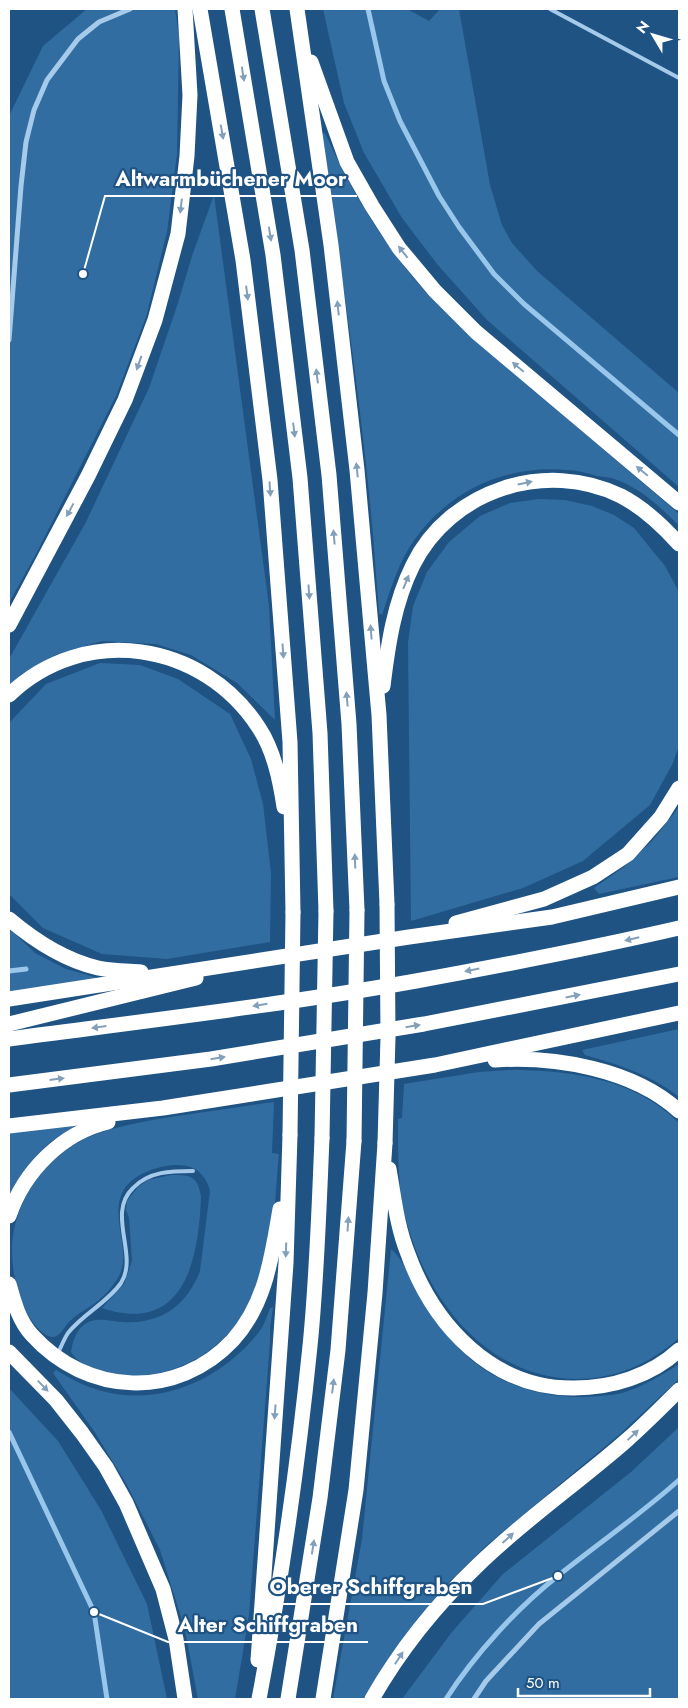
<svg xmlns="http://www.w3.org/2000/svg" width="688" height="1708" viewBox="0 0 688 1708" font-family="Jost,sans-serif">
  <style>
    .green { fill: #326da1 }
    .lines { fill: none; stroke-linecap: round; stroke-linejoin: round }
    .stream { stroke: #99c6eb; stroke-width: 5 }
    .lane { stroke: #a6caea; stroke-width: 4 }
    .street { stroke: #a6caea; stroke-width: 5 }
    .highway { stroke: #fff; stroke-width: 15 }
    .highway-bridge { stroke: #fff; stroke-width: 15 }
    .oneway { fill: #83a0bb }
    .leader { fill: none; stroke: #fff; stroke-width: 2 }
    .callout-dot { fill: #fff; stroke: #1e5384; stroke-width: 2 }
    .callout-label { font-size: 21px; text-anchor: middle; font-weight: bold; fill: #fff; stroke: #1e5384; stroke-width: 4.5; stroke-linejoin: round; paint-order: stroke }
  </style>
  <rect width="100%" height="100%" fill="#1e5384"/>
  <!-- green -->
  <g class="green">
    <polygon points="87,9 175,9 179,36 177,154 167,232 146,317 116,396 36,554 9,603 9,116 43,46"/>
    <polygon points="323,9 407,9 429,21 440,9 459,9 490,185 502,225 512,243 537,271 679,393 679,487 487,320 437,264 402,218 364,153 344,103"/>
    <path d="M325 133C349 186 378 236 416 281 449 319 489 351 527 384 578 427 628 470 679 514V526C660 506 639 487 612 478 607 477 602 477 597 476 587 473 577 470 567 470 508 464 450 490 415 539 399 561 391 588 382 615L379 613C376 577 374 540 370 503 358 380 339 256 321 134Z"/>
    <polygon points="214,195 269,606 275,720 237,683 191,655 156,644 102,641 55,655 20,675 9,686 9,659 86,522 149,388 177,306 192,256"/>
    <polygon points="539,499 565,500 592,506 614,515 634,528 665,566 679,592 679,746 672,765 650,805 583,861 523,888 411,921 408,643 413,606 427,572 449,542 480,516 510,503"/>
    <polygon points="100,663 140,665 178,679 230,714 251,759 263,804 271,873 270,942 167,959 102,954 43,928 9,894 9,723 46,684"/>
    <polygon points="679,807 679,877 599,894 594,888 624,867 653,840"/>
    <polygon points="9,928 35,953 66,969 98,978 9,992"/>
    <path d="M679 1029V1097C651 1075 620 1065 585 1055L582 1050Z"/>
    <path d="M509 1070C570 1070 634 1078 679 1123V1338C646 1367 606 1383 561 1378 471 1368 414 1278 401 1195 398 1170 398 1144 398 1119L402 1118 404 1084 479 1072Z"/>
    <path d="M274 1102 272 1153 279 1154C275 1191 275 1246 262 1279 241 1335 194 1375 133 1376 113 1376 83 1371 71 1352 73 1340 77 1326 91 1321 101 1318 111 1321 122 1322 159 1325 187 1306 200 1271L210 1191C208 1182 202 1172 193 1168 174 1159 136 1171 125 1188 107 1215 133 1249 119 1276 112 1288 102 1299 91 1306 83 1311 76 1315 69 1322 62 1330 57 1344 43 1333 22 1316 13 1280 12 1254 11 1201 49 1150 99 1133 126 1124 156 1119 184 1115 214 1111 244 1106 274 1102Z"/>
    <path d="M77 1124C68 1132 57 1137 48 1144 31 1159 18 1177 9 1197V1133Z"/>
    <path d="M171 1175C190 1175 197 1175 201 1196 199 1258 185 1336 102 1308L124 1284 132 1261 129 1218 126 1210 127 1201 138 1187 148 1180Z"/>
    <path d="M391 1249C407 1262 415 1293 428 1311 440 1327 453 1343 468 1357 503 1388 553 1401 599 1396 606 1395 615 1395 622 1393 642 1387 661 1376 679 1364V1379L620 1434 487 1545 449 1582 389 1657 363 1699H333L362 1539Z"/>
    <path d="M273 1307 270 1328V1342L249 1615 235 1699H198L185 1630 160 1550 127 1485 94 1431 53 1373 56 1370C71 1379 86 1387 102 1391 161 1407 222 1379 259 1332 264 1326 267 1316 270 1308Z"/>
    <polygon points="9,1388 58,1441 101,1510 147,1604 167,1699 9,1699"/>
    <polygon points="679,1427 679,1699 402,1699 452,1632 503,1574 631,1472"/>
  </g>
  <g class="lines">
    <!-- stream -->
    <g class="stream">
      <polyline points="368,9 384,81 400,121 439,196 459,227 494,274 524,304 679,435"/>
      <polyline points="9,971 26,969"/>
      <polyline points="9,1432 94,1612 107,1699"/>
      <path d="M446 1699C475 1654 517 1608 559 1575 599 1543 641 1514 679 1480"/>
    </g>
    <!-- lane -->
    <g class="lane">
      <polyline points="550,9 679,78"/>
      <path d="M58 1353C61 1347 64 1339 68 1333 83 1314 107 1303 121 1283 139 1255 106 1214 133 1188 149 1171 172 1171 193 1171"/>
    </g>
    <!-- street -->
    <g class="street">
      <polyline points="9,340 21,186 26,142 34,110 47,80 78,39 99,22 130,9"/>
      <polyline points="474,1699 486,1681 539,1624 679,1511"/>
    </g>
    <!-- highway -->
    <g class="highway">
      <polyline points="200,9 243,260 270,480 290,742 293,912"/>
      <polyline points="232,9 273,255 300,478 320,733 326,911"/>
      <polyline points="262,9 302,250 329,475 349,724 357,910"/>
      <polyline points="297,9 331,245 357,470 379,715 387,904"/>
      <polyline points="311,62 347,162 372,206 399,248 435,291 476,332 679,503"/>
      <polyline points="9,625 88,476 125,400 155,320 178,234 187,156 190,95 185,9"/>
      <path d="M383 686C388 645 394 603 413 565 450 490 546 459 621 496 644 508 662 525 679 544"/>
      <path d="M9 695C84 623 203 641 259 728 274 751 280 780 284 807"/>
      <path d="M9 919C35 941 64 960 98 968 112 971 127 971 141 972"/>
      <polyline points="456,923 544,899 593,877 628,854 661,817 679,788"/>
      <polyline points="9,999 409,937 552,917 679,887"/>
      <polyline points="9,1024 196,978"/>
      <path d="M9 1039C145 1021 281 1005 416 981 504 965 592 948 679 928"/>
      <path d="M495 1060C555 1056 633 1069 679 1111"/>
      <polyline points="9,1085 211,1059 424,1024 679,974"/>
      <polyline points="9,1126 163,1108 435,1065 679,1013"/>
      <path d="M389 1169C394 1197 397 1227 408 1254 434 1326 493 1389 574 1388 612 1388 651 1376 679 1350"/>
      <path d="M9 1216C24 1171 62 1133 108 1122"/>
      <path d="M9 1284C14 1302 19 1321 32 1335 87 1396 177 1400 233 1340 266 1304 272 1255 280 1209"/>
      <polyline points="9,1352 56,1400 82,1433 106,1467 126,1503 163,1589 176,1639 185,1699"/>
      <polyline points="258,1660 286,1263 290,1135"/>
      <path d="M259 1699C281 1583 298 1465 310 1346 317 1277 319 1208 322 1138"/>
      <polyline points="288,1699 320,1498 338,1350 354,1141"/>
      <polyline points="323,1699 356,1490 375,1293 385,1143"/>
      <path d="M372 1699C400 1650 437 1604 478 1565 524 1520 578 1483 627 1440 645 1424 662 1407 679 1390"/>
    </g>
    <!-- highway-bridge -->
    <g class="highway-bridge">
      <polyline points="290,1135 293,912"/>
      <polyline points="322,1138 326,911"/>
      <polyline points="354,1141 357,910"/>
      <polyline points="385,1143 388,1037 387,904"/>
    </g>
  </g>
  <!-- one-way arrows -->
  <defs><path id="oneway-solid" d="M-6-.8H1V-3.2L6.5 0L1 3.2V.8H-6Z" transform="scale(1.25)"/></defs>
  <g class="oneway">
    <use href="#oneway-solid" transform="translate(243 74) rotate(81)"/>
    <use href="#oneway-solid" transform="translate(222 132) rotate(80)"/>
    <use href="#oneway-solid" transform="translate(181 206) rotate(97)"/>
    <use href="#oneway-solid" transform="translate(270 234) rotate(81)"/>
    <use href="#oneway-solid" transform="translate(403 252) rotate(-128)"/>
    <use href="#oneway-solid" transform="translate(247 293) rotate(83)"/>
    <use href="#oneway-solid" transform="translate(338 308) rotate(-96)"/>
    <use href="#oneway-solid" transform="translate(139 363) rotate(110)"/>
    <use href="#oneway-solid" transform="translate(518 367) rotate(-140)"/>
    <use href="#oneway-solid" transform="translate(317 376) rotate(-97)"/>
    <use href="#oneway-solid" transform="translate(294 430) rotate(83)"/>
    <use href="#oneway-solid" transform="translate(357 470) rotate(-96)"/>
    <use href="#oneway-solid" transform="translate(642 471) rotate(-140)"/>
    <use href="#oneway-solid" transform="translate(525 483) rotate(-12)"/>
    <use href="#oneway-solid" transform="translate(270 489) rotate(86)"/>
    <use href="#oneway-solid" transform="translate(70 510) rotate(118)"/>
    <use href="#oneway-solid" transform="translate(334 537) rotate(-95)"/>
    <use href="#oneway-solid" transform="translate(406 582) rotate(-68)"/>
    <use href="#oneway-solid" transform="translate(309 592) rotate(86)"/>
    <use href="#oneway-solid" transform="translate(371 632) rotate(-95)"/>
    <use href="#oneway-solid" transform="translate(283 651) rotate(86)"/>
    <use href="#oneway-solid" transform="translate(347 699) rotate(-95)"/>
    <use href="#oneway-solid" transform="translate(355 861) rotate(-92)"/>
    <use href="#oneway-solid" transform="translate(632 939) rotate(167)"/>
    <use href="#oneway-solid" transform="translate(472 970) rotate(169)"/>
    <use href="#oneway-solid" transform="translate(573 996) rotate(-11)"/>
    <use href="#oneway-solid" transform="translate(260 1005) rotate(171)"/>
    <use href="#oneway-solid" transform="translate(413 1026) rotate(-9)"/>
    <use href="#oneway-solid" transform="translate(99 1027) rotate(172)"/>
    <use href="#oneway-solid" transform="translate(218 1058) rotate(-9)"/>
    <use href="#oneway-solid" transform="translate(57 1079) rotate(-7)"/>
    <use href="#oneway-solid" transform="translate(348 1224) rotate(-86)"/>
    <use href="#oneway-solid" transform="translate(286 1250) rotate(92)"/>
    <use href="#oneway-solid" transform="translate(43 1386) rotate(46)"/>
    <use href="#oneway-solid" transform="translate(333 1386) rotate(-83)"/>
    <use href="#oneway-solid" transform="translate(275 1412) rotate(94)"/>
    <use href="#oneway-solid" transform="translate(633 1435) rotate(-43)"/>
    <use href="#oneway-solid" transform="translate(508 1538) rotate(-42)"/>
    <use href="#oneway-solid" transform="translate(313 1547) rotate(-81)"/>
    <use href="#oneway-solid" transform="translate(399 1658) rotate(-57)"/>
  </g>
  <!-- callouts -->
  <path class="leader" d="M83 274L105 196H357M558 1576L483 1604H260M94 1612L168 1642H368"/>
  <g class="callout-dot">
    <circle cx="83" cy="274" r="5"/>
    <circle cx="558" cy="1576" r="5"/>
    <circle cx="94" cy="1612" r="5"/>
  </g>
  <g class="callout-label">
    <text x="231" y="186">Altwarmbüchener Moor</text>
    <text x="371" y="1594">Oberer Schiffgraben</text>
    <text x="268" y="1632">Alter Schiffgraben</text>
  </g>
  <!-- border -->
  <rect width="688" height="1708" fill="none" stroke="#ffffff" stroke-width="20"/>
  <!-- north arrow -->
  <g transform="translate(653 35) rotate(308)" stroke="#1e5384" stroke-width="4" paint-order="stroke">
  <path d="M0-4L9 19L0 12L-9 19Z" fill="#ffffff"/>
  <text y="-8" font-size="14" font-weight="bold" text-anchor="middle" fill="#ffffff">N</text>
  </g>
  <!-- scale -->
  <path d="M518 1688v8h132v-8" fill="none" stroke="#ffffff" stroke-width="2.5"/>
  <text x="526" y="1688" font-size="15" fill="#ffffff" stroke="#1e5384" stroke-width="4" paint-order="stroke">50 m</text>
</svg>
